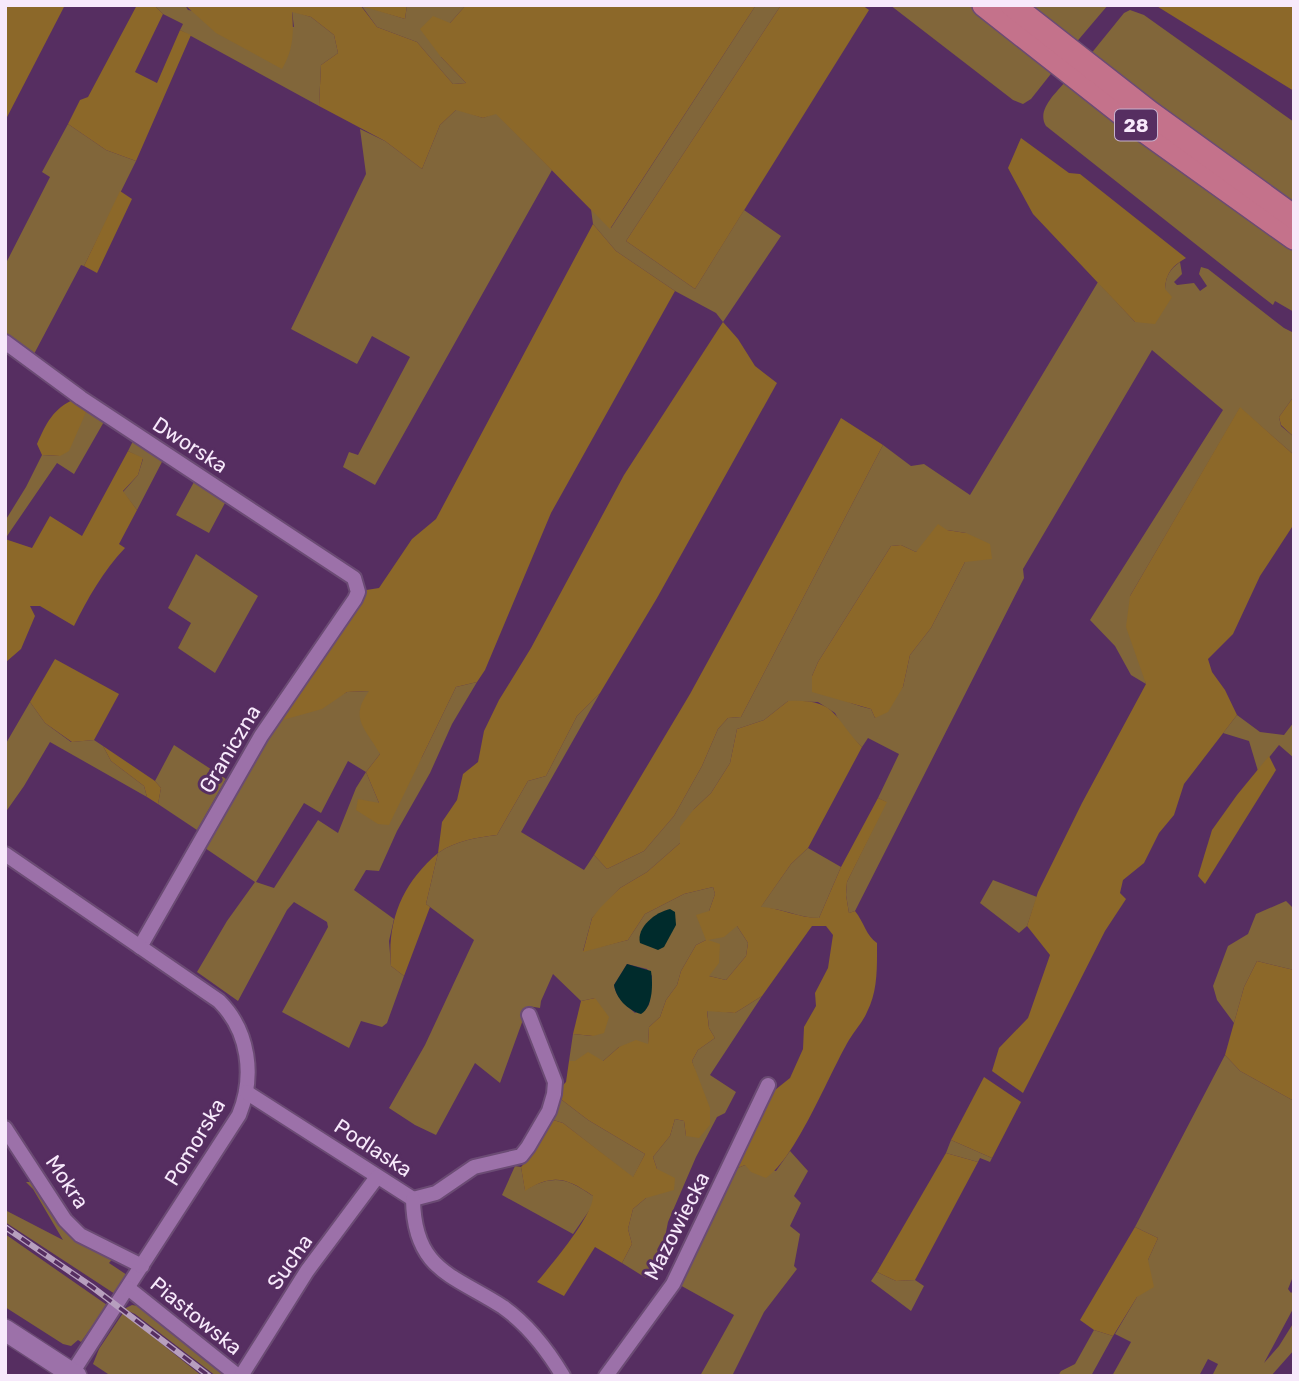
<svg xmlns="http://www.w3.org/2000/svg" width="1299" height="1381" viewBox="0 0 1299 1381" font-family="Rubik,sans-serif">
  <style>
    .green { fill: #81663a; fill-rule: evenodd }
    .forest { fill: #8c6829; fill-rule: evenodd }
    .water { fill: #002b2c }
    .lines { fill: none; stroke-linecap: round; stroke-linejoin: round }
    .minor-casing { stroke: #6b4b74; stroke-width: 18 }
    .secondary-casing { stroke: #6b4b74; stroke-width: 24 }
    .primary-casing { stroke: #6b4b74; stroke-width: 26 }
    .minor { stroke: #9c71a9; stroke-width: 14 }
    .secondary { stroke: #9c71a9; stroke-width: 21 }
    .primary { stroke: #c4728b; stroke-width: 23 }
    .rail-casing { stroke: #b79fbe; stroke-width: 6 }
    .rail { stroke: #562e61; stroke-width: 3.5; stroke-dasharray: 10; stroke-linecap: butt }
    .labels { text-anchor: middle; stroke-width: 6; stroke-linejoin: round; paint-order: stroke }
    .shield { fill: #562e61; stroke: #c7b1cd; stroke-width: 2 }
    .shield-label { font-size: 19px; font-weight: bold; fill: #f7e9fb }
    .street-label { font-size: 21px; fill: #f7e9fb; stroke: #562e61 }
  </style>
  <rect width="100%" height="100%" fill="#562e61"/>
  <!-- green -->
  <g class="green">
    <polygon points="154,5 185,5 188,10 294,27 292,11 311,17 334,35 338,53 321,65 319,106 180,30 183,24 163,14"/>
    <polygon points="361,5 405,19 407,5 466,5 450,23 441,57 466,83 453,84 417,42 377,27"/>
    <polygon points="756,5 781,5 626,241 695,289 744,210 781,236 723,322 716,313 675,291 616,251 593,224 591,209 611,228"/>
    <polygon points="890,5 973,5 1054,70 1031,99 1023,104 1013,100"/>
    <polygon points="1027,5 1108,5 1074,45"/>
    <polygon points="1130,10 1144,15 1294,122 1294,204 1090,55 1124,13"/>
    <path d="M1066 81 1294 247V312L1275 301 1273 305 1260 295 1046 126C1036 110 1056 93 1066 81Z"/>
    <polygon points="457,109 483,118 496,113 552,170 375,485 343,467 349,452 358,455 410,357 372,336 357,364 291,329 366,174 360,129 385,141 422,169 440,125"/>
    <polygon points="68,124 106,150 136,161 84,266 81,265 34,354 5,332 5,265 50,177 42,172"/>
    <path d="M1180 262 1182 274 1174 282 1177 285 1194 283 1200 291 1207 286 1199 274 1201 267 1208 269 1284 328 1294 333V396L1279 417 1281 426 1294 437V455L1240 408 1130 596 1146 684 1131 675 1115 646 1090 620 1223 410 1152 350 1023 569 1024 578 855 911 849 913 846 895 847 882 886 802 878 798 899 754 868 738 862 747 844 730 835 713 818 702 788 701 764 720 737 729 730 763 711 793 694 809 680 843 647 872 620 888 592 918 583 951 628 940 645 914 684 894 713 887 715 894 709 911 737 926 748 943 746 956 726 980 709 976 706 940 696 945 681 971 677 985 666 1000 660 1017 649 1027 648 1045 619 1047 603 1061H569L573 1034 593 1036 595 998 581 1001 553 974 541 1001 540 1008 528 1006 500 1083 475 1063 436 1135 415 1125 389 1108 425 1045 474 940 426 904 438 853C457 840 476 838 497 835L528 781 546 776 577 716 600 693 521 832 584 870 594 855 607 869 644 851 674 816 702 766 718 729 728 718 741 717 883 445 911 466 924 464 970 495 1098 282 1135 322 1165 289C1166 276 1169 270 1180 262ZM947 530 966 533 965 562 931 628 910 655 903 687 875 718 871 709C843 702 833 696 812 676L818 662 891 546 901 545 916 552ZM627 964 647 969 652 976 649 1005 635 1013C625 1004 616 998 614 985Z"/>
    <polygon points="87,410 105,420 74,474 57,463 5,539 5,521 26,487 42,455 59,456"/>
    <polygon points="134,439 163,460 137,510 123,492 138,475 143,459 128,451"/>
    <polygon points="194,482 225,503 209,533 176,515"/>
    <polygon points="196,554 258,596 215,673 178,648 191,623 168,608"/>
    <path d="M477 682 452 724 430 773 397 831 379 871 366 870 354 890 394 919 389 941 391 966 404 976 387 1023 382 1027 361 1021 349 1048 282 1012 328 927 327 922 294 902 287 910 238 1001 197 972 227 921 255 882 205 848 278 715 334 699 347 692 370 691 380 754 366 772 379 803 378 824 422 757 456 687ZM348 761 366 772 356 788 338 833 318 820 274 888 256 882 304 803 321 813Z"/>
    <polygon points="30,702 45,723 71,742 94,740 103,746 111,761 144,786 147,797 50,742 24,786 5,813 5,745"/>
    <polygon points="1237,715 1260,732 1284,735 1294,722 1294,758 1279,745 1258,771 1249,741 1223,733"/>
    <polygon points="174,745 226,779 197,830 158,804 161,788 155,781"/>
    <path d="M808 848 841 867 819 918C799 918 781 907 760 908L791 864Z"/>
    <polygon points="993,880 1037,897 1027,926 1019,933 980,903"/>
    <polygon points="1286,901 1294,909 1294,970 1257,961 1244,987 1234,1023 1217,1000 1213,986 1228,946 1248,934 1256,914"/>
    <polygon points="762,996 710,1075 736,1092 725,1113 717,1117 696,1157 668,1222 661,1257 646,1278 622,1263 632,1244 628,1229 633,1209 646,1198 657,1169 653,1157 670,1136 675,1119 684,1121 686,1136 698,1080 692,1061 698,1050 715,1038 709,1028 707,1010 735,1013"/>
    <polygon points="1225,1055 1240,1071 1294,1101 1294,1274 1288,1289 1291,1293 1294,1290 1294,1307 1264,1363 1279,1346 1294,1322 1294,1350 1271,1376 1212,1376 1218,1364 1208,1359 1199,1376 1112,1376 1131,1342 1115,1334 1137,1297 1148,1260 1158,1238 1135,1227"/>
    <polygon points="558,1097 588,1120 645,1154 633,1178 563,1123 547,1118"/>
    <polygon points="951,1140 992,1158 990,1162 980,1158 978,1162 946,1153"/>
    <polygon points="790,1151 808,1171 794,1196 801,1203 790,1226 800,1234 794,1266 797,1269 764,1312 732,1376 700,1376 734,1315 678,1284 733,1170 745,1165 776,1171"/>
    <path d="M515 1166 521 1167 525 1190C554 1174 567 1178 593 1196V1205L573 1234 502 1195Z"/>
    <polygon points="26,1182 37,1182 71,1234 116,1255 109,1263 127,1275 115,1294 5,1222 5,1210 63,1240 33,1189"/>
    <polygon points="5,1234 107,1305 81,1342 78,1340 71,1346 63,1344 5,1307"/>
    <polygon points="877,1272 896,1281 915,1280 924,1286 911,1311 871,1281"/>
    <polygon points="132,1305 139,1306 228,1376 216,1376 135,1314 124,1309"/>
    <polygon points="123,1313 202,1376 111,1376 93,1364 99,1349"/>
    <polygon points="1094,1330 1113,1336 1091,1376 1058,1376 1061,1371 1075,1364"/>
  </g>
  <!-- forest -->
  <g class="forest">
    <polygon points="5,5 65,5 5,121"/>
    <polygon points="137,5 154,5 163,14 135,72 157,83 180,30 191,35 136,161 106,150 68,124 80,100 88,97"/>
    <path d="M185 5H407L405 19 361 6 377 27 417 42 453 84 466 83 441 57 420 29 433 16 450 23 466 5H756L610 229 496 114 483 118 456 110 440 125 422 169 385 141 319 106 321 65 338 53 334 35 311 17 292 12C294 33 293 51 282 69L216 33Z"/>
    <polygon points="781,5 862,5 869,10 695,289 626,241"/>
    <polygon points="1155,5 1294,5 1294,91"/>
    <path d="M1021 138 1069 173 1080 174 1186 258C1172 266 1166 273 1165 289L1172 297 1155 324 1135 322 1033 214 1008 168Z"/>
    <polygon points="120,191 132,199 97,273 84,266"/>
    <path d="M593 224 616 251 675 291 551 513 485 670 477 682 456 687 389 825 378 824 356 810 358 799 379 803 366 772 380 754C365 727 349 719 369 691L347 692 322 709 279 721 360 591 379 588 412 539 436 519Z"/>
    <path d="M723 322 738 339 755 366 777 383 657 598 600 693 577 716 546 776 528 781 497 835C476 838 457 840 438 853L426 904 430 907 404 976 391 966C387 919 403 883 438 853L442 822 457 800 463 774 478 762 484 731 499 700 531 648 624 475Z"/>
    <polygon points="1294,396 1294,437 1281,425 1279,417"/>
    <path d="M75 399 87 410 69 451 60 456 42 455 37 444C46 424 53 408 75 399Z"/>
    <polygon points="1240,407 1294,455 1294,524 1260,576 1233,634 1208,659 1212,672 1225,690 1237,715 1184,784 1174,815 1159,833 1144,863 1123,880 1120,893 1126,899 1105,931 1023,1093 992,1071 999,1048 1028,1018 1050,955 1027,926 1038,892 1082,803 1146,684 1126,627 1130,596"/>
    <polygon points="841,418 883,445 741,717 728,718 718,729 702,766 674,816 644,851 607,869 594,855 690,694"/>
    <path d="M128 451 143 458 138 475 123 491 137 510 119 544 125 548C103 571 88 598 74 626L40 606H30L35 616 21 649 6 662 5 539 32 548 50 516 82 536Z"/>
    <polygon points="938,524 947,530 966,533 990,544 992,559 965,562 931,628 910,655 903,687 888,712 875,718 871,709 812,692 812,676 818,662 891,546 901,545 916,552"/>
    <polygon points="55,659 119,694 94,740 72,742 45,723 30,702"/>
    <path d="M788 701C838 699 832 717 862 747L808 848 791 864 761 907C780 908 799 918 819 918L841 867 878 798 887 802 847 882 846 895 849 913 855 911C864 922 866 936 877 943 877 967 878 991 867 1012 863 1022 855 1030 849 1040 829 1074 796 1158 766 1178L751 1172 745 1165 733 1170 770 1094 790 1078 803 1049 804 1027 816 1006 815 993 828 968 833 935 826 926H812L762 996 735 1013 707 1011 709 1028 715 1038 698 1050 692 1061 710 1108V1125L699 1138 686 1136 684 1121 675 1119 670 1136 653 1157 657 1169 675 1178 674 1190 646 1198 633 1209 628 1229 632 1244 622 1263 595 1247 564 1296 537 1282C551 1265 593 1216 593 1196 567 1178 553 1173 525 1191L521 1167 530 1157 547 1118 563 1123 633 1177 645 1154 588 1120 558 1097 560 1088 566 1082 569 1061H575L588 1052 603 1061 619 1047 636 1040 648 1044 649 1027 660 1017 666 1000 677 985 681 971 696 945 706 940 696 915 709 911 715 894 713 887 684 894 645 914 628 940 583 952 592 918 600 908 620 888 647 872 680 843V827L694 809 711 793 730 763 737 729 764 720ZM737 926 748 943 746 956 726 980 709 976 719 963 720 944 708 940 724 937Z"/>
    <polygon points="103,746 155,781 161,788 158,804 147,797 144,786 111,761"/>
    <polygon points="1269,756 1276,770 1205,884 1198,876 1212,830 1237,795"/>
    <polygon points="1257,961 1294,970 1294,1101 1240,1071 1225,1055 1244,987"/>
    <polygon points="595,998 609,1017 604,1033 593,1036 573,1034 581,1001"/>
    <polygon points="984,1077 1021,1102 992,1158 951,1140"/>
    <polygon points="946,1153 978,1162 915,1280 896,1281 877,1272"/>
    <polygon points="1135,1227 1158,1238 1148,1260 1154,1287 1137,1297 1113,1336 1094,1330 1080,1320"/>
  </g>
  <!-- water -->
  <g class="water">
    <path d="M670 909 675 912 676 925 664 947 658 950 640 943C636 927 656 912 670 909Z"/>
    <path d="M627 964 651 971C653 984 653 1007 641 1014 627 1010 616 998 614 985Z"/>
  </g>
  <g class="lines">
    <defs>
      <g id="minor">
        <polyline points="5,342 81,398 354,578 358,592 355,599 261,736 140,947"/>
        <path d="M5 854 219 1001C249 1031 255 1076 239 1115L72 1373"/>
        <polyline points="246,1092 413,1199"/>
        <polyline points="5,1128 65,1220 80,1235 142,1266"/>
        <polyline points="413,1199 436,1193 474,1167 521,1156 528,1147 549,1111 554,1094 555,1082 529,1015"/>
        <path d="M413 1199C414 1271 454 1275 503 1307 527 1324 548 1351 563 1376"/>
        <polyline points="128,1288 238,1376"/>
        <polyline points="241,1376 307,1271 377,1177"/>
        <polyline points="606,1376 673,1284 768,1085"/>
      </g>
      <polyline id="secondary" points="5,1330 76,1376"/>
      <g id="primary">
        <polyline points="984,5 1139,127 1294,238"/>
        <polyline points="1012,5 1149,112 1294,217"/>
      </g>
    </defs>
    <!-- minor casing -->
    <use href="#minor" class="minor-casing"/>
    <!-- secondary casing -->
    <use href="#secondary" class="secondary-casing"/>
    <!-- primary casing -->
    <use href="#primary" class="primary-casing"/>
    <!-- minor -->
    <use href="#minor" class="minor"/>
    <!-- secondary -->
    <use href="#secondary" class="secondary"/>
    <!-- primary -->
    <use href="#primary" class="primary"/>
    <defs>
      <polyline id="rail" points="5,1227 91,1286 209,1376"/>
    </defs>
    <!-- rail casing -->
    <use href="#rail" class="rail-casing"/>
    <!-- rail -->
    <use href="#rail" class="rail"/>
  </g>
  <g class="labels">
    <!-- shield labels -->
    <rect class="shield" x="1115" y="109.5" width="42" height="31" rx="5"/>
    <g class="shield-label">
      <text x="1136" y="132">28</text>
    </g>
    <!-- street labels -->
    <g class="street-label">
      <text transform="translate(190 445) rotate(33)" y="7">Dworska</text>
      <text transform="translate(230 749) rotate(-59)" y="7">Graniczna</text>
      <text transform="translate(195 1142) rotate(-59)" y="7">Pomorska</text>
      <text transform="translate(373 1148) rotate(33)" y="7">Podlaska</text>
      <text transform="translate(67 1182) rotate(56)" y="7">Mokra</text>
      <text transform="translate(677 1226) rotate(-63)" y="7">Mazowiecka</text>
      <text transform="translate(290 1262) rotate(-55)" y="7">Sucha</text>
      <text transform="translate(196 1316) rotate(39)" y="7">Piastowska</text>
    </g>
  </g>
  <!-- border -->
  <rect width="1299" height="1381" fill="none" stroke="#f7e9fb" stroke-width="14"/>
</svg>
